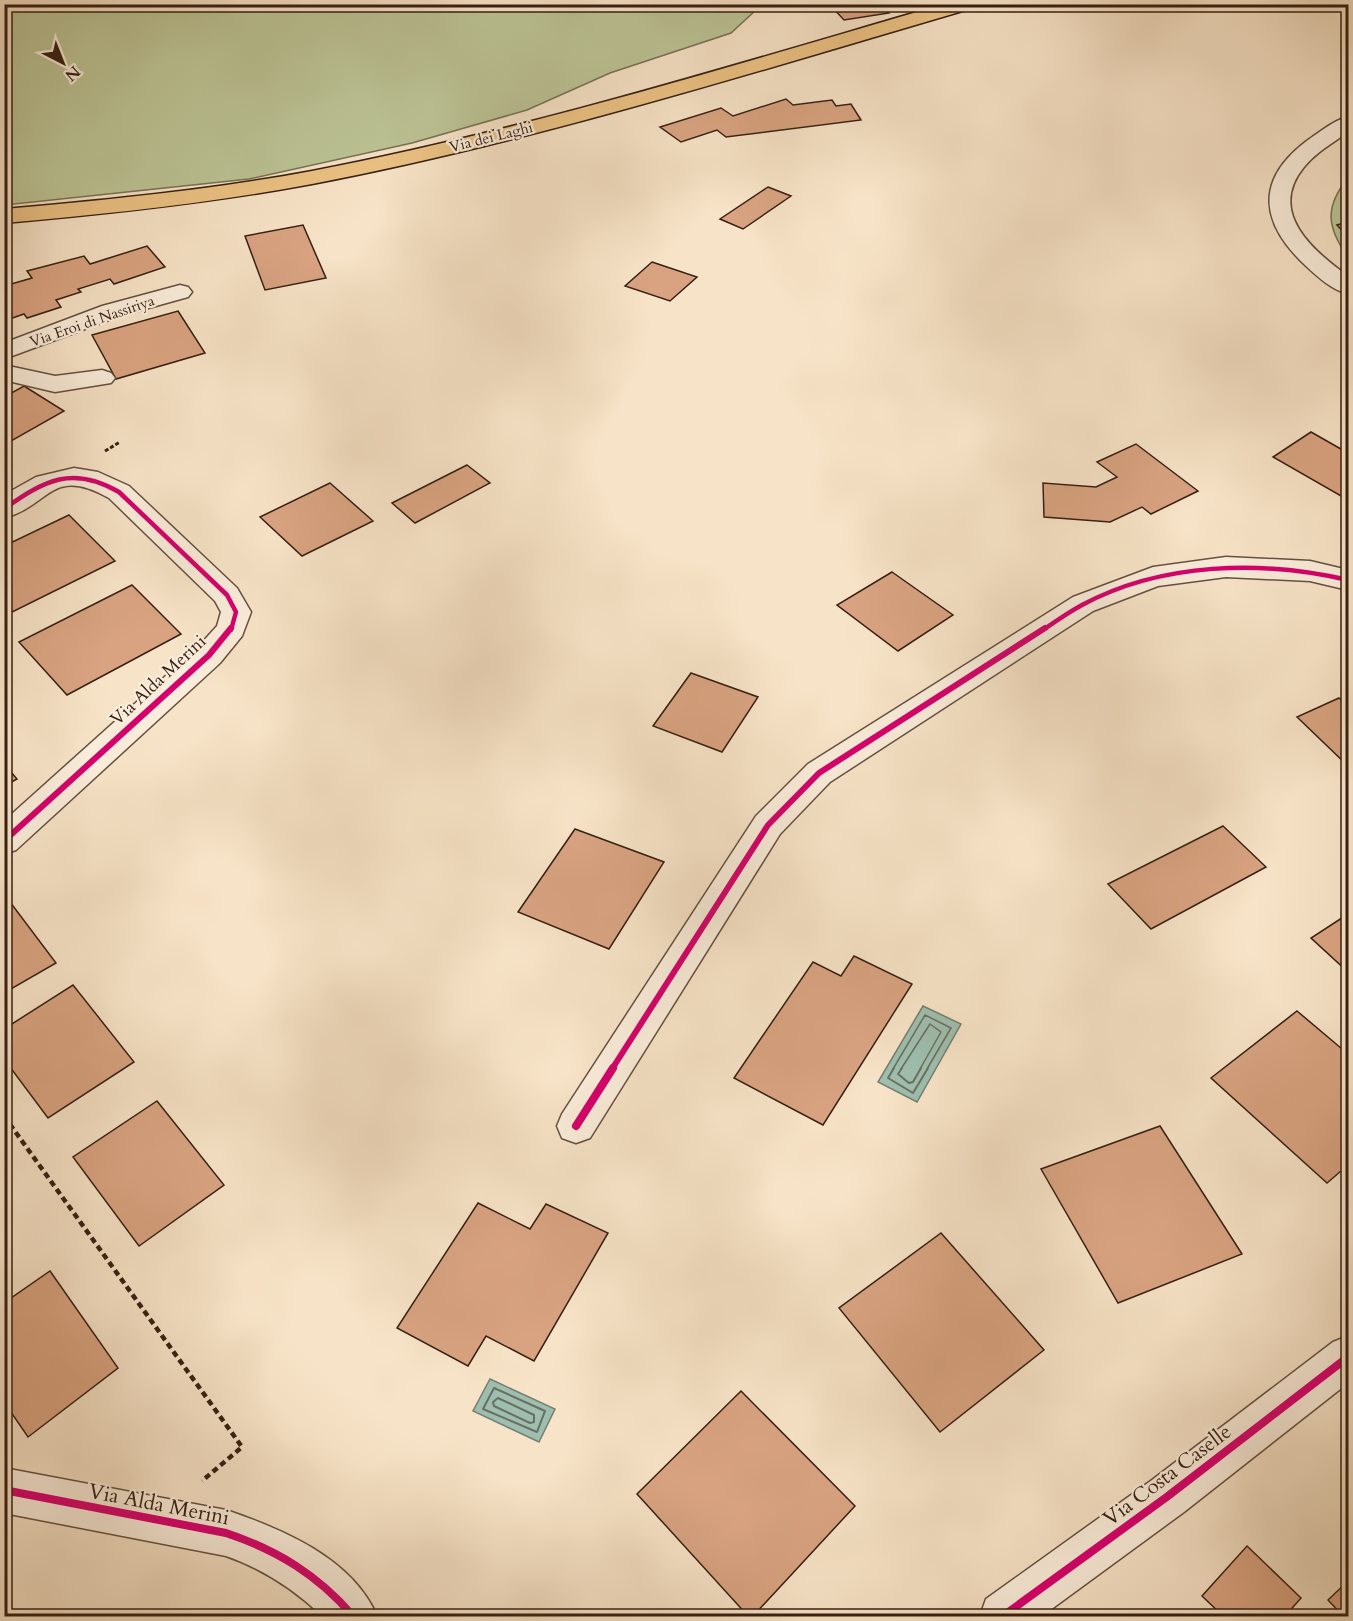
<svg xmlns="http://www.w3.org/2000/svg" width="1353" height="1621" viewBox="0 0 1353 1621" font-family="Cardo,serif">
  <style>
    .green { fill: #bcc496; stroke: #797254; stroke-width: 1.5 }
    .water { fill: #9ebfaf; stroke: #747f71; stroke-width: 1.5 }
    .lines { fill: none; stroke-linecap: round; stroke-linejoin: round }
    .shore-far1 { stroke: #6a6f61; stroke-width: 1.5 }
    .shore { stroke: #6a6f61; stroke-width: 2 }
    .building { fill: #d9a381; stroke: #361f13; stroke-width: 1.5 }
    .minor-casing { stroke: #665040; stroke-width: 3 }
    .major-casing { stroke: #361f13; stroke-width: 3 }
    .path-far1 { stroke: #361f13; stroke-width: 3; stroke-dasharray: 4 2; stroke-linecap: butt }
    .path { stroke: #361f13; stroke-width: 4.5; stroke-dasharray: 6 4; stroke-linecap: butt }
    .minor { fill: #faeddb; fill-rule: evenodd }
    .major { fill: #ecc284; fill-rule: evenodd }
    .cycleway-far2-casing { stroke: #faeddb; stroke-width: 8 }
    .cycleway-far1-casing { stroke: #faeddb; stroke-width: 10 }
    .cycleway-casing { stroke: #faeddb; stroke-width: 11 }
    .cycleway-far2 { stroke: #d6006c; stroke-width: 4.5 }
    .cycleway-far1 { stroke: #d6006c; stroke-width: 6 }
    .cycleway { stroke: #d6006c; stroke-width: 8 }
    .labels { text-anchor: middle; stroke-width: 4.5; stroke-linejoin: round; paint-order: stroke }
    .far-street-label { font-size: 15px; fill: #361f13; stroke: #faeddb }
    .street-label { font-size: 18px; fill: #361f13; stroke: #faeddb }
    .near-street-label { font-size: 21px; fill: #361f13; stroke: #faeddb }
  </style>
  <rect width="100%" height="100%" fill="#f7e3c7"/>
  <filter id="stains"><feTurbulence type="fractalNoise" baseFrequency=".00333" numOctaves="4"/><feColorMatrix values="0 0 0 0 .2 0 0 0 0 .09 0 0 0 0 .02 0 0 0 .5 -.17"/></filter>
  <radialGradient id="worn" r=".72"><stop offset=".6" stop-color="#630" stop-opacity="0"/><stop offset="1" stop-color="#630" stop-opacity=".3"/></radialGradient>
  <!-- green -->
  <g class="green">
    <polygon points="5,4 795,4 795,5 756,10 731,33 610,73 527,110 412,143 249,179 5,205"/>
    <path d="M1348 178V257C1327 228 1324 207 1348 178Z"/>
  </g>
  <!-- water -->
  <g class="water">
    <polygon points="923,1006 961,1024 917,1102 878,1082"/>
    <polygon points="490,1379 555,1409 539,1442 473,1411"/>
  </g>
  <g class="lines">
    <!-- shore-far1 -->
    <g class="shore-far1">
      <polyline points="893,1069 925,1015 951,1028 927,1069"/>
      <polyline points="901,1069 930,1024 941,1032 920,1069"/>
    </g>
    <!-- shore -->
    <g class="shore">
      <polyline points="894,1068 888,1078 913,1093 928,1068"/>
      <polyline points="902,1068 898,1074 909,1083 913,1082 921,1068"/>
      <polygon points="494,1388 545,1411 537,1432 483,1409"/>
      <polygon points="498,1398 534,1415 534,1422 530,1423 494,1406 493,1402"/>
    </g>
  </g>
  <!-- building -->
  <g class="building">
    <polygon points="881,4 889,13 844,20 831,6"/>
    <polygon points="786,99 793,105 832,100 836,106 851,104 861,120 726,137 717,130 681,142 660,127 721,108 733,116"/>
    <polygon points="768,187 791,196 743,229 720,219"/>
    <polygon points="1348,222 1348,237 1337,225"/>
    <polygon points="303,225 326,278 265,290 245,236"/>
    <polygon points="147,246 165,267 114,284 110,279 78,289 81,292 56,300 61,307 27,318 24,314 4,321 4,286 32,278 27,271 84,256 90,264"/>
    <polygon points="652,262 697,277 670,301 625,286"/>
    <polygon points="178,311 205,353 116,379 92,335"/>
    <polygon points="24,386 64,411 4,445 4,397"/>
    <polygon points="1311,432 1348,453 1348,500 1273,457"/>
    <polygon points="1136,444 1198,491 1151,514 1142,507 1110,522 1044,517 1043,483 1096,487 1117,477 1097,462"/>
    <polygon points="467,465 490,483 415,523 392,503"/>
    <polygon points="330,483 373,521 302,556 260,517"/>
    <polygon points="69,515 115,561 4,616 4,546"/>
    <polygon points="892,572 953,615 898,651 837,605"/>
    <polygon points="132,585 181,634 67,695 19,642"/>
    <polygon points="691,673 758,697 722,752 653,726"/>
    <polygon points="1339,698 1348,706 1348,766 1297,717"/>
    <polygon points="4,764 17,779 4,786"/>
    <polygon points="1223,826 1266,867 1151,929 1108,884"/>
    <polygon points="575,829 664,862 609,949 518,912"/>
    <polygon points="4,894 56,963 4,993"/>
    <polygon points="1348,914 1348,972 1311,938"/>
    <polygon points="854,956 912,984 823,1125 734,1078 813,962 841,976"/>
    <polygon points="73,985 134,1062 48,1118 4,1059 4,1029"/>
    <polygon points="1297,1011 1348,1054 1348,1165 1327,1183 1211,1078"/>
    <polygon points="157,1101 224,1185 139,1246 73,1157"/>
    <polygon points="1160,1126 1242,1254 1118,1303 1041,1169"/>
    <polygon points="478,1203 530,1229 546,1204 608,1233 534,1361 486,1336 468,1366 397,1328"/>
    <polygon points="941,1233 1044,1350 940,1432 839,1308"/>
    <polygon points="50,1271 118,1368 28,1437 4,1402 4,1303"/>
    <polygon points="741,1391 855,1506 753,1616 748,1616 637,1494"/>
    <polygon points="1247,1546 1301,1598 1285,1616 1223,1616 1202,1596"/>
    <polygon points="1348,1581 1348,1616 1343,1616 1328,1600"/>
  </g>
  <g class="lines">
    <defs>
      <g id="minor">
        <path d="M1348 117V132C1333 143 1316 152 1304 167 1267 212 1313 251 1348 276V294C1332 290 1318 277 1306 266 1260 223 1254 180 1308 140 1320 132 1334 120 1348 117Z"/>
        <polygon points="180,285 188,287 192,292 188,297 120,316 4,359 4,343 102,306"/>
        <polygon points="4,365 55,376 102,370 111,373 115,378 111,383 55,392 4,380"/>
        <path d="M74 468 98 472 129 486 237 588 251 612 242 636 220 663 16 850 4 854V821L198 647 217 626 221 612 215 601 109 498C51 465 50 506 4 518V495L36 477Z"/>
        <polygon points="1226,557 1310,561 1348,570 1348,590 1310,581 1226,577 1158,586 1093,611 830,782 780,834 590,1138 576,1143 562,1138 557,1126 562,1114 756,816 808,764 1073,597 1153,567"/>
        <polygon points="1348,1336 1348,1383 1184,1512 1042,1616 980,1616 986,1599 1152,1480 1333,1342"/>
        <path d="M4 1468 226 1510C282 1529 352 1558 377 1616H322C294 1589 263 1569 226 1556L4 1513Z"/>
      </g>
      <path id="major" d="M944 4H975L973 8C754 72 536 141 312 184 210 203 107 214 4 223V209C107 200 210 190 312 171 526 130 734 65 944 4Z"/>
    </defs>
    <!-- minor casing -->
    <use href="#minor" class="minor-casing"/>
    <!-- major casing -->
    <use href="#major" class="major-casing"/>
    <!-- path-far1 -->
    <polyline class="path-far1" points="105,451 120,442"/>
    <!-- path -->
    <polyline class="path" points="4,1116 242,1447 202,1481"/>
    <!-- minor -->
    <use href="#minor" class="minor"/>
    <!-- major -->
    <use href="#major" class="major"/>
    <defs>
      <g id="cycleway-far2">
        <path d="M4 509C45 480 72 465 119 492L227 595 236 612 231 630"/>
        <path d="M1043 630C1056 621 1069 612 1082 605 1162 562 1262 560 1348 580"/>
      </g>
      <g id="cycleway-far1">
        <polyline points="4,841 209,655 231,628"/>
        <polyline points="612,1069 768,825 819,773 1045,628"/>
      </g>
      <g id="cycleway">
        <polyline points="576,1126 613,1068"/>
        <path d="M4 1490 226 1533C277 1550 318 1575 353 1616"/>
        <polyline points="1003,1616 1168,1496 1348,1357"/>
      </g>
    </defs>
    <!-- cycleway-far2 casing -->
    <use href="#cycleway-far2" class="cycleway-far2-casing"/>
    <!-- cycleway-far1 casing -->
    <use href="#cycleway-far1" class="cycleway-far1-casing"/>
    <!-- cycleway casing -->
    <use href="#cycleway" class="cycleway-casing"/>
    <!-- cycleway-far2 -->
    <use href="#cycleway-far2" class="cycleway-far2"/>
    <!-- cycleway-far1 -->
    <use href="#cycleway-far1" class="cycleway-far1"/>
    <!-- cycleway -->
    <use href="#cycleway" class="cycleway"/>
  </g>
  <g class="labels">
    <!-- far-street labels -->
    <g class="far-street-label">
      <text transform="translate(491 137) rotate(-14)" y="5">Via dei Laghi</text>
      <text transform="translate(92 321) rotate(-19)" y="5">Via Eroi di Nassiriya</text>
    </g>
    <!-- street labels -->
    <g class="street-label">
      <text transform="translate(158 680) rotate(-43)" y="6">Via Alda Merini</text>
    </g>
    <!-- near-street labels -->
    <g class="near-street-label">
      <text transform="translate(1167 1475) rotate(-37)" y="7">Via Costa Caselle</text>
      <text transform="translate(159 1504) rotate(11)" y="7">Via Alda Merini</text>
    </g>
  </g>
  <!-- margin -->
  <rect width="1353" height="1621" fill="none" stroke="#f7e3c7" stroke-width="24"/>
  <rect x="6" y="6" width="1341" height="1609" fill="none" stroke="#361f13" stroke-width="3"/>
  <rect x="12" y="12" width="1329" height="1597" fill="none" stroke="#361f13" stroke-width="1.5"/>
  <!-- north arrow -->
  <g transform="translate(63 63) rotate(138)" stroke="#faeddb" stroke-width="4.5" paint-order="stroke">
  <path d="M0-4.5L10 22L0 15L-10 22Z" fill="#361f13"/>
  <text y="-9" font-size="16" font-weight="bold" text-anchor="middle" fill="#361f13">N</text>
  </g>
  <rect width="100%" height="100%" filter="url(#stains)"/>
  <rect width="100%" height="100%" fill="url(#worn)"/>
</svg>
